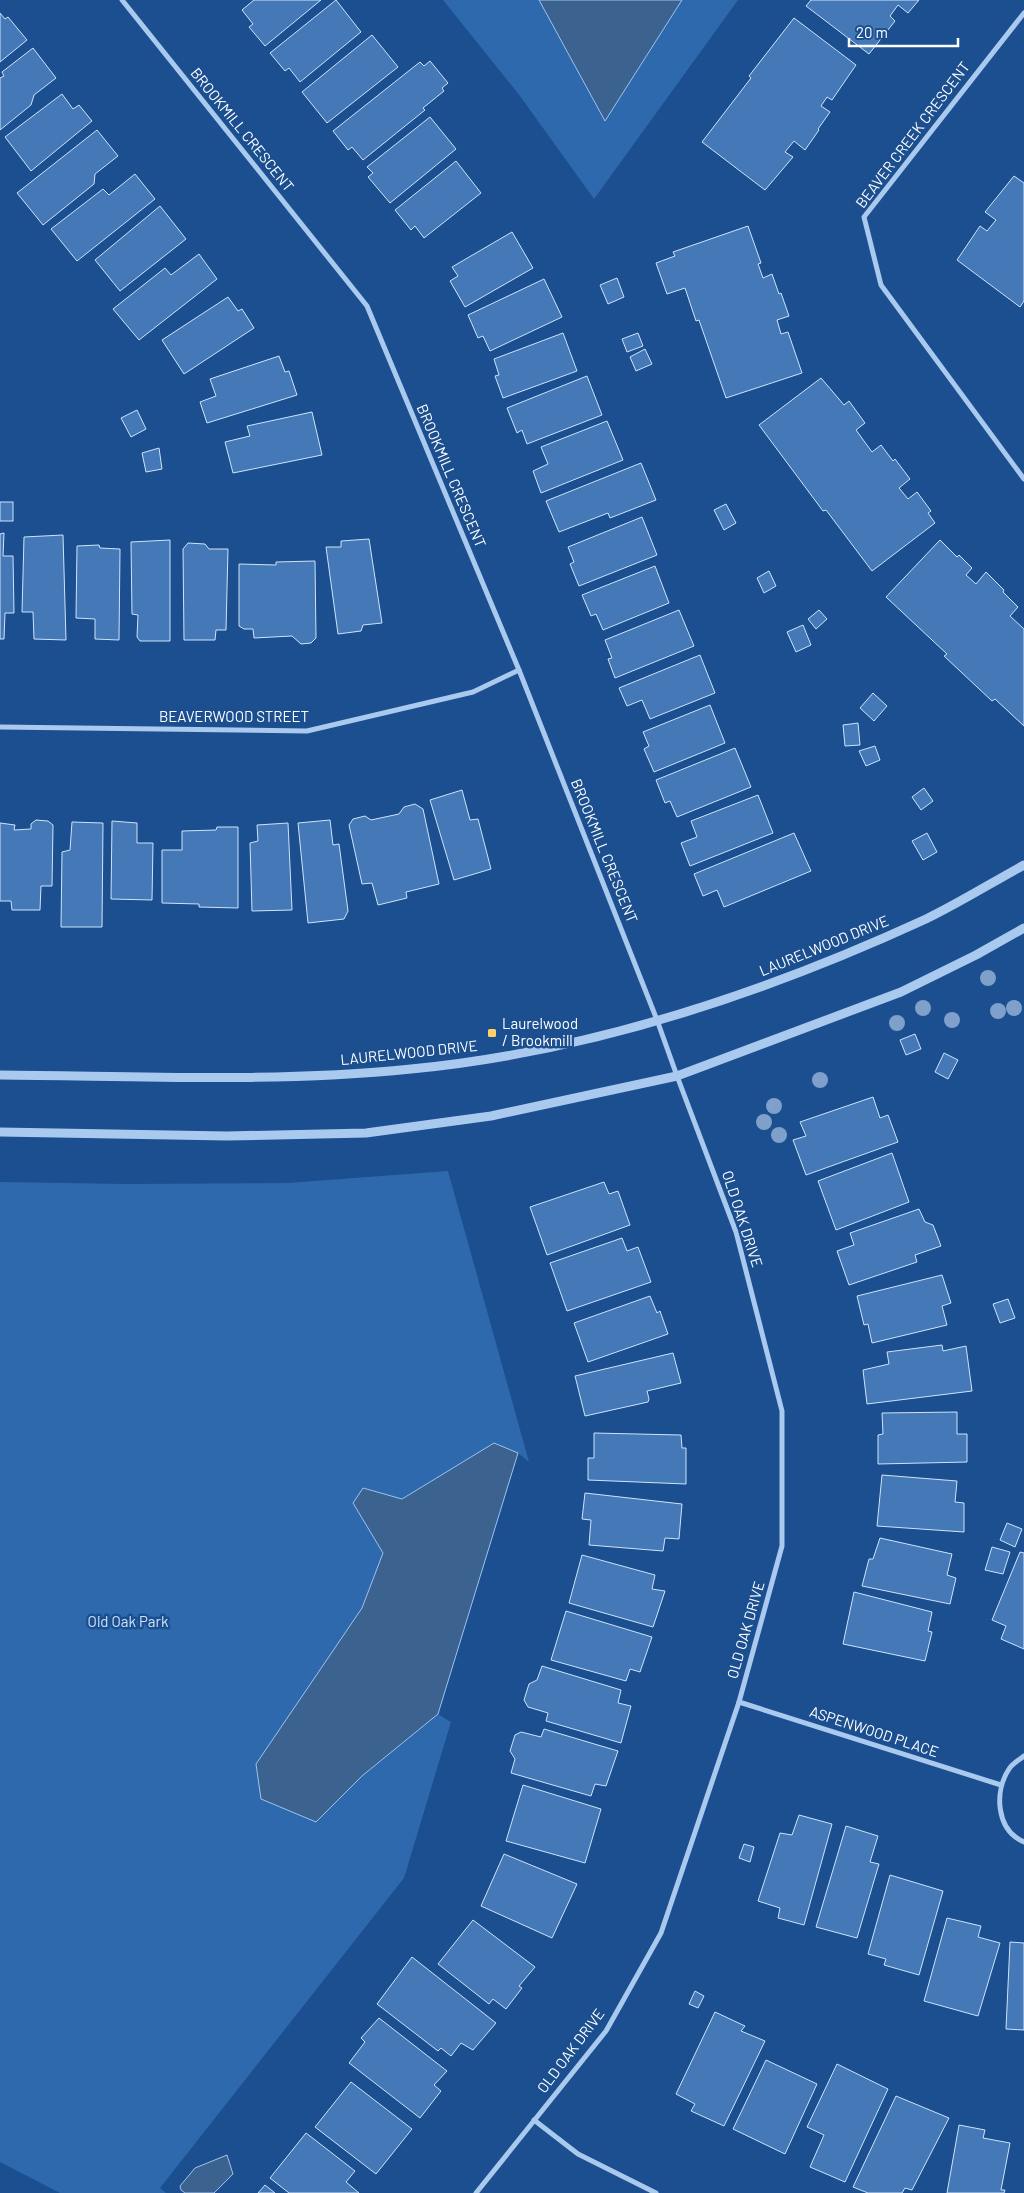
<svg xmlns="http://www.w3.org/2000/svg" width="1024" height="2193" viewBox="0 0 1024 2193" font-family="Barlow,sans-serif">
  <style>
    .green { fill: #2e69ad }
    .water { fill: #3c6290; stroke: #9cc4f0 }
    .building { fill: #4478b7; stroke: #cfe3fa }
    .lines { fill: none; stroke-linecap: round; stroke-linejoin: round }
    .minor { stroke: #a9c9ee; stroke-width: 5 }
    .tertiary { stroke: #a9c9ee; stroke-width: 9 }
    .tree { fill: #7ea0ca }
    .poi-dot { fill: #ffd166; stroke: #1b4f8f; stroke-width: 2 }
    .labels { text-anchor: middle; stroke-width: 5; stroke-linejoin: round; paint-order: stroke }
    .street-label { font-size: 15px; fill: #fff; stroke: #1b4f8f }
    .poi-label { font-size: 15px; fill: #fff; stroke: #1b4f8f; text-anchor: start }
    .park-label { font-size: 15px; fill: #cfe3fa; stroke: #1b4f8f }
  </style>
  <rect width="100%" height="100%" fill="#1b4f8f"/>
  <!-- green -->
  <g class="green">
    <polygon points="443,0 539,0 605,121 682,0 738,0 594,199 520,96"/>
    <polygon points="448,1171 529,1462 518,1453 494,1443 402,1499 363,1488 383,1553 362,1608 316,1822 362,1776 438,1714 451,1722 404,1878 160,2188 166,2193 60,2193 0,2162 0,1182 126,1184 288,1183"/>
  </g>
  <!-- water -->
  <g class="water">
    <polygon points="539,0 682,0 605,121"/>
    <polygon points="494,1443 518,1453 438,1714 362,1776 316,1822 261,1799 256,1764 362,1608 383,1553 353,1503 363,1488 402,1499"/>
    <polygon points="227,2155 233,2174 214,2193 185,2193 181,2190 180,2186 195,2168"/>
  </g>
  <!-- building -->
  <g class="building">
    <polygon points="254,0 321,0 265,46 249,27 253,24 242,10"/>
    <polygon points="336,0 361,32 300,82 289,68 285,71 270,53"/>
    <polygon points="811,0 919,0 908,13 898,5 890,16 895,21 869,54 806,6"/>
    <polygon points="0,13 5,19 8,17 27,40 0,62"/>
    <polygon points="794,18 856,65 832,100 827,97 821,106 830,112 818,129 819,130 805,150 794,141 785,152 793,157 765,190 702,142 751,78 749,76"/>
    <polygon points="372,35 398,67 327,123 302,92"/>
    <polygon points="33,48 56,78 34,95 31,105 0,130 0,78 4,76 2,72"/>
    <polygon points="430,61 448,83 442,88 444,91 423,108 425,110 363,160 352,147 348,150 333,131 420,62 424,66"/>
    <polygon points="62,94 73,109 79,105 92,121 31,171 5,137"/>
    <polygon points="430,117 456,149 390,203 368,177 373,173 367,167"/>
    <polygon points="97,130 118,156 95,174 94,184 43,225 17,193"/>
    <polygon points="456,161 481,193 424,238 415,226 411,230 395,210"/>
    <polygon points="135,174 155,199 77,261 51,229 103,189 109,195"/>
    <polygon points="1014,176 1024,183 1024,301 1020,307 957,260 980,226 987,231 996,220 985,212"/>
    <polygon points="160,206 186,239 120,291 95,260"/>
    <polygon points="748,226 761,263 758,264 763,278 772,274 779,294 781,293 789,316 777,320 781,334 788,332 802,373 726,398 699,320 696,321 685,288 667,294 656,263 675,256 673,252"/>
    <polygon points="512,232 533,268 465,307 450,281 458,276 452,267"/>
    <polygon points="199,254 217,279 139,340 113,309 165,268 171,275"/>
    <polygon points="617,278 624,297 608,304 600,285"/>
    <polygon points="544,279 562,317 490,351 483,336 478,338 468,315"/>
    <polygon points="228,297 238,311 242,309 254,328 184,374 162,340"/>
    <polygon points="563,333 577,371 503,398 495,376 499,375 494,359"/>
    <polygon points="638,333 643,346 627,352 622,339"/>
    <polygon points="645,349 652,364 636,371 630,357"/>
    <polygon points="279,356 285,372 289,371 297,395 207,423 200,402 216,396 210,379"/>
    <polygon points="587,376 602,415 527,444 522,430 517,433 507,408"/>
    <polygon points="821,378 844,405 849,401 865,423 856,430 872,452 881,445 893,461 895,459 910,479 899,488 908,499 917,492 931,511 928,513 935,523 872,571 826,510 823,511 759,425"/>
    <polygon points="137,410 146,429 131,437 121,418"/>
    <polygon points="312,412 322,455 233,473 225,442 250,436 247,426"/>
    <polygon points="607,421 623,460 541,493 533,471 548,464 541,447"/>
    <polygon points="159,448 162,469 146,472 142,453"/>
    <polygon points="641,463 656,500 610,518 608,513 559,532 546,501"/>
    <rect x="0" y="502" width="13" height="19"/>
    <polygon points="726,504 736,523 724,530 714,510"/>
    <polygon points="642,517 657,555 579,586 570,564 574,562 568,547"/>
    <polygon points="4,533 3,556 13,556 14,613 5,613 4,639 0,639 0,534"/>
    <polygon points="63,535 66,640 34,639 33,612 22,612 24,537"/>
    <polygon points="369,539 382,623 363,625 361,631 338,634 326,547 341,547 341,541"/>
    <polygon points="170,540 170,641 140,641 137,637 138,615 132,614 131,542"/>
    <polygon points="940,540 957,557 959,555 972,568 966,575 976,584 986,572 1004,590 1003,592 1018,607 1010,616 1024,629 1024,726 995,699 992,701 944,656 947,654 886,597"/>
    <polygon points="188,543 205,544 209,549 228,549 226,630 216,630 215,640 184,640 183,549"/>
    <polygon points="99,545 100,548 120,549 119,640 95,639 95,619 76,618 77,546"/>
    <polygon points="315,561 316,638 311,643 301,644 292,636 254,638 253,629 244,629 239,626 239,564 276,565 276,562"/>
    <polygon points="655,566 669,603 603,630 596,614 591,616 582,595"/>
    <polygon points="769,571 776,586 764,593 757,578"/>
    <polygon points="679,610 694,646 615,678 608,659 612,658 605,640"/>
    <polygon points="819,610 827,619 816,629 808,619"/>
    <polygon points="803,625 811,645 796,652 787,632"/>
    <polygon points="700,655 715,693 650,719 642,700 627,706 619,688"/>
    <polygon points="873,693 887,706 874,721 860,708"/>
    <polygon points="710,705 725,743 654,772 644,749 649,746 643,732"/>
    <polygon points="858,723 860,745 845,746 843,725"/>
    <polygon points="875,746 880,760 866,766 859,751"/>
    <polygon points="735,748 751,787 677,817 670,801 665,803 656,780"/>
    <polygon points="924,788 933,801 921,810 912,797"/>
    <polygon points="462,790 470,820 478,819 491,869 454,880 430,800"/>
    <polygon points="758,795 773,833 690,866 681,843 697,837 691,821"/>
    <polygon points="415,804 423,809 439,884 406,892 407,898 378,905 372,883 362,884 349,825 353,819 365,816 371,820 399,814 404,807"/>
    <polygon points="36,820 48,821 53,825 52,886 41,886 40,910 12,910 11,901 0,901 0,823 15,825 14,830 31,829 31,824"/>
    <polygon points="330,820 333,845 339,844 348,911 344,919 308,923 298,823"/>
    <polygon points="112,821 137,823 137,843 153,843 152,900 111,899"/>
    <polygon points="72,822 103,823 102,927 61,927 62,852 70,850"/>
    <polygon points="288,823 292,910 252,911 250,843 258,841 257,825"/>
    <polygon points="217,827 238,827 238,908 199,907 199,904 162,903 162,850 182,850 182,831 216,830"/>
    <polygon points="794,833 811,871 724,907 717,890 703,896 694,874"/>
    <polygon points="927,833 937,852 923,860 912,841"/>
    <polygon points="915,1034 921,1049 906,1055 900,1040"/>
    <polygon points="944,1053 958,1060 948,1079 935,1072"/>
    <polygon points="873,1097 880,1118 888,1115 898,1142 806,1175 793,1140 806,1136 800,1122"/>
    <polygon points="892,1153 909,1202 836,1230 818,1181"/>
    <polygon points="604,1182 609,1194 618,1191 630,1225 547,1255 530,1207"/>
    <polygon points="919,1209 925,1222 933,1225 941,1246 915,1255 917,1262 849,1285 837,1251 854,1245 850,1233"/>
    <polygon points="622,1238 627,1251 638,1247 651,1282 567,1311 550,1263"/>
    <polygon points="942,1275 951,1303 942,1306 947,1325 872,1343 868,1324 864,1325 857,1296"/>
    <polygon points="650,1296 657,1313 660,1311 668,1334 588,1362 574,1323"/>
    <polygon points="1008,1299 1015,1318 1000,1323 993,1304"/>
    <polygon points="942,1345 943,1351 966,1346 972,1391 867,1404 863,1370 889,1364 887,1352"/>
    <polygon points="673,1353 681,1383 647,1391 649,1399 648,1402 585,1416 575,1376"/>
    <polygon points="957,1412 957,1434 967,1434 967,1462 878,1464 878,1435 883,1434 882,1413"/>
    <polygon points="594,1433 681,1435 682,1448 686,1448 686,1484 588,1480 588,1458 594,1458"/>
    <polygon points="882,1475 957,1481 955,1502 964,1503 964,1532 877,1526"/>
    <polygon points="585,1493 682,1504 679,1539 665,1538 663,1551 589,1545 591,1520 582,1519"/>
    <polygon points="1007,1523 1022,1529 1015,1547 1000,1540"/>
    <polygon points="880,1538 952,1554 947,1575 956,1578 950,1604 862,1586 869,1559 873,1559"/>
    <polygon points="992,1547 1010,1552 1003,1574 985,1570"/>
    <polygon points="1020,1552 1024,1553 1024,1649 1001,1639 1006,1626 992,1620"/>
    <polygon points="582,1555 655,1575 652,1589 665,1591 653,1627 569,1603"/>
    <polygon points="854,1592 932,1612 928,1631 932,1632 925,1661 843,1644"/>
    <polygon points="566,1611 652,1637 640,1672 630,1669 626,1681 551,1660"/>
    <polygon points="542,1666 621,1690 618,1703 631,1706 621,1743 546,1721 548,1713 528,1707 524,1700 529,1684 537,1680"/>
    <polygon points="544,1729 618,1751 606,1786 595,1784 591,1796 511,1773 515,1759 510,1751 515,1735 521,1732 541,1737"/>
    <polygon points="523,1785 601,1809 585,1863 506,1841"/>
    <polygon points="799,1815 832,1824 804,1925 778,1918 780,1908 758,1901 780,1833 792,1835"/>
    <polygon points="846,1826 878,1836 870,1862 879,1864 857,1938 816,1927"/>
    <polygon points="744,1844 754,1847 750,1862 739,1858"/>
    <polygon points="504,1854 577,1884 552,1938 481,1906"/>
    <polygon points="890,1875 943,1891 919,1975 884,1965 886,1959 868,1954"/>
    <polygon points="947,1918 981,1926 978,1937 1000,1943 978,2016 924,2001"/>
    <polygon points="473,1920 535,1967 519,1986 522,1988 506,2009 493,1999 489,2004 438,1964"/>
    <polygon points="1010,1942 1024,1943 1024,2030 1006,2029"/>
    <polygon points="412,1957 496,2023 473,2050 461,2043 451,2056 441,2048 438,2051 377,2004"/>
    <polygon points="695,1991 704,1996 698,2008 689,2004"/>
    <polygon points="715,2012 745,2026 741,2031 765,2041 724,2126 691,2111 695,2104 676,2094"/>
    <polygon points="379,2018 447,2071 434,2085 441,2091 420,2118 349,2063 365,2042 361,2038"/>
    <polygon points="766,2060 817,2084 785,2154 733,2129"/>
    <polygon points="837,2064 888,2089 845,2182 810,2167 824,2135 807,2127"/>
    <polygon points="351,2082 412,2129 376,2174 315,2127"/>
    <polygon points="896,2096 949,2118 912,2190 905,2188 902,2193 868,2193 853,2187"/>
    <polygon points="959,2125 985,2130 983,2138 1010,2143 1001,2190 1005,2190 1004,2193 947,2193"/>
    <polygon points="306,2133 355,2171 346,2182 359,2193 289,2193 270,2178"/>
    <polygon points="265,2185 275,2193 258,2193"/>
  </g>
  <g class="lines">
    <!-- minor -->
    <g class="minor">
      <polyline points="122,0 367,306 519,670 657,1020 677,1076 736,1232 782,1411 782,1546 739,1702 661,1933 606,2031 476,2193"/>
      <polyline points="1024,13 864,217 881,285 1024,479"/>
      <polyline points="0,727 307,731 473,692 519,670"/>
      <polyline points="739,1702 1001,1785"/>
      <path d="M1024 1756C1019 1760 1012 1764 1009 1769 994 1792 996 1830 1024 1842"/>
      <polyline points="534,2120 578,2154 656,2193"/>
    </g>
    <!-- tertiary -->
    <g class="tertiary">
      <path d="M0 1075C137 1076 274 1083 411 1069 589 1052 763 994 926 919 959 903 991 883 1024 865"/>
      <polyline points="0,1132 227,1136 366,1133 491,1116 677,1076 901,992 976,955 1024,928"/>
    </g>
  </g>
  <!-- trees -->
  <g class="tree">
    <circle cx="988" cy="978" r="8"/>
    <circle cx="923" cy="1008" r="8"/>
    <circle cx="1014" cy="1008" r="8"/>
    <circle cx="998" cy="1011" r="8"/>
    <circle cx="952" cy="1020" r="8"/>
    <circle cx="897" cy="1023" r="8"/>
    <circle cx="820" cy="1080" r="8"/>
    <circle cx="774" cy="1106" r="8"/>
    <circle cx="764" cy="1122" r="8"/>
    <circle cx="779" cy="1135" r="8"/>
  </g>
  <!-- markers -->
  <rect class="poi-dot" x="487" y="1028" width="10" height="10" rx="2.5"/>
  <g class="labels">
    <!-- street labels -->
    <g class="street-label">
      <text transform="translate(242 130) rotate(51)" y="5">BROOKMILL CRESCENT</text>
      <text transform="translate(913 135) rotate(-53)" y="5">BEAVER CREEK CRESCENT</text>
      <text transform="translate(451 476) rotate(67)" y="5">BROOKMILL CRESCENT</text>
      <text x="234" y="722">BEAVERWOOD STREET</text>
      <text transform="translate(604 851) rotate(68)" y="5">BROOKMILL CRESCENT</text>
      <text transform="translate(824 946) rotate(-22)" y="5">LAURELWOOD DRIVE</text>
      <text transform="translate(409 1053) rotate(-6)" y="5">LAURELWOOD DRIVE</text>
      <text transform="translate(742 1219) rotate(72)" y="5">OLD OAK DRIVE</text>
      <text transform="translate(746 1630) rotate(-74)" y="5">OLD OAK DRIVE</text>
      <text transform="translate(874 1732) rotate(18)" y="5">ASPENWOOD PLACE</text>
      <text transform="translate(571 2051) rotate(-53)" y="5">OLD OAK DRIVE</text>
    </g>
    <!-- poi labels -->
    <g class="poi-label">
      <text x="502" y="1029">Laurelwood<tspan x="502" dy="17">/ Brookmill</tspan></text>
    </g>
    <!-- park labels -->
    <g class="park-label">
      <text x="128" y="1627">Old Oak Park</text>
    </g>
  </g>
  <!-- scale -->
  <path d="M849 38v8h109v-8" fill="none" stroke="#ffffff" stroke-width="2.5"/>
  <text x="856" y="38" font-size="15" fill="#ffffff" stroke="#1b4f8f" stroke-width="4" paint-order="stroke">20 m</text>
</svg>
